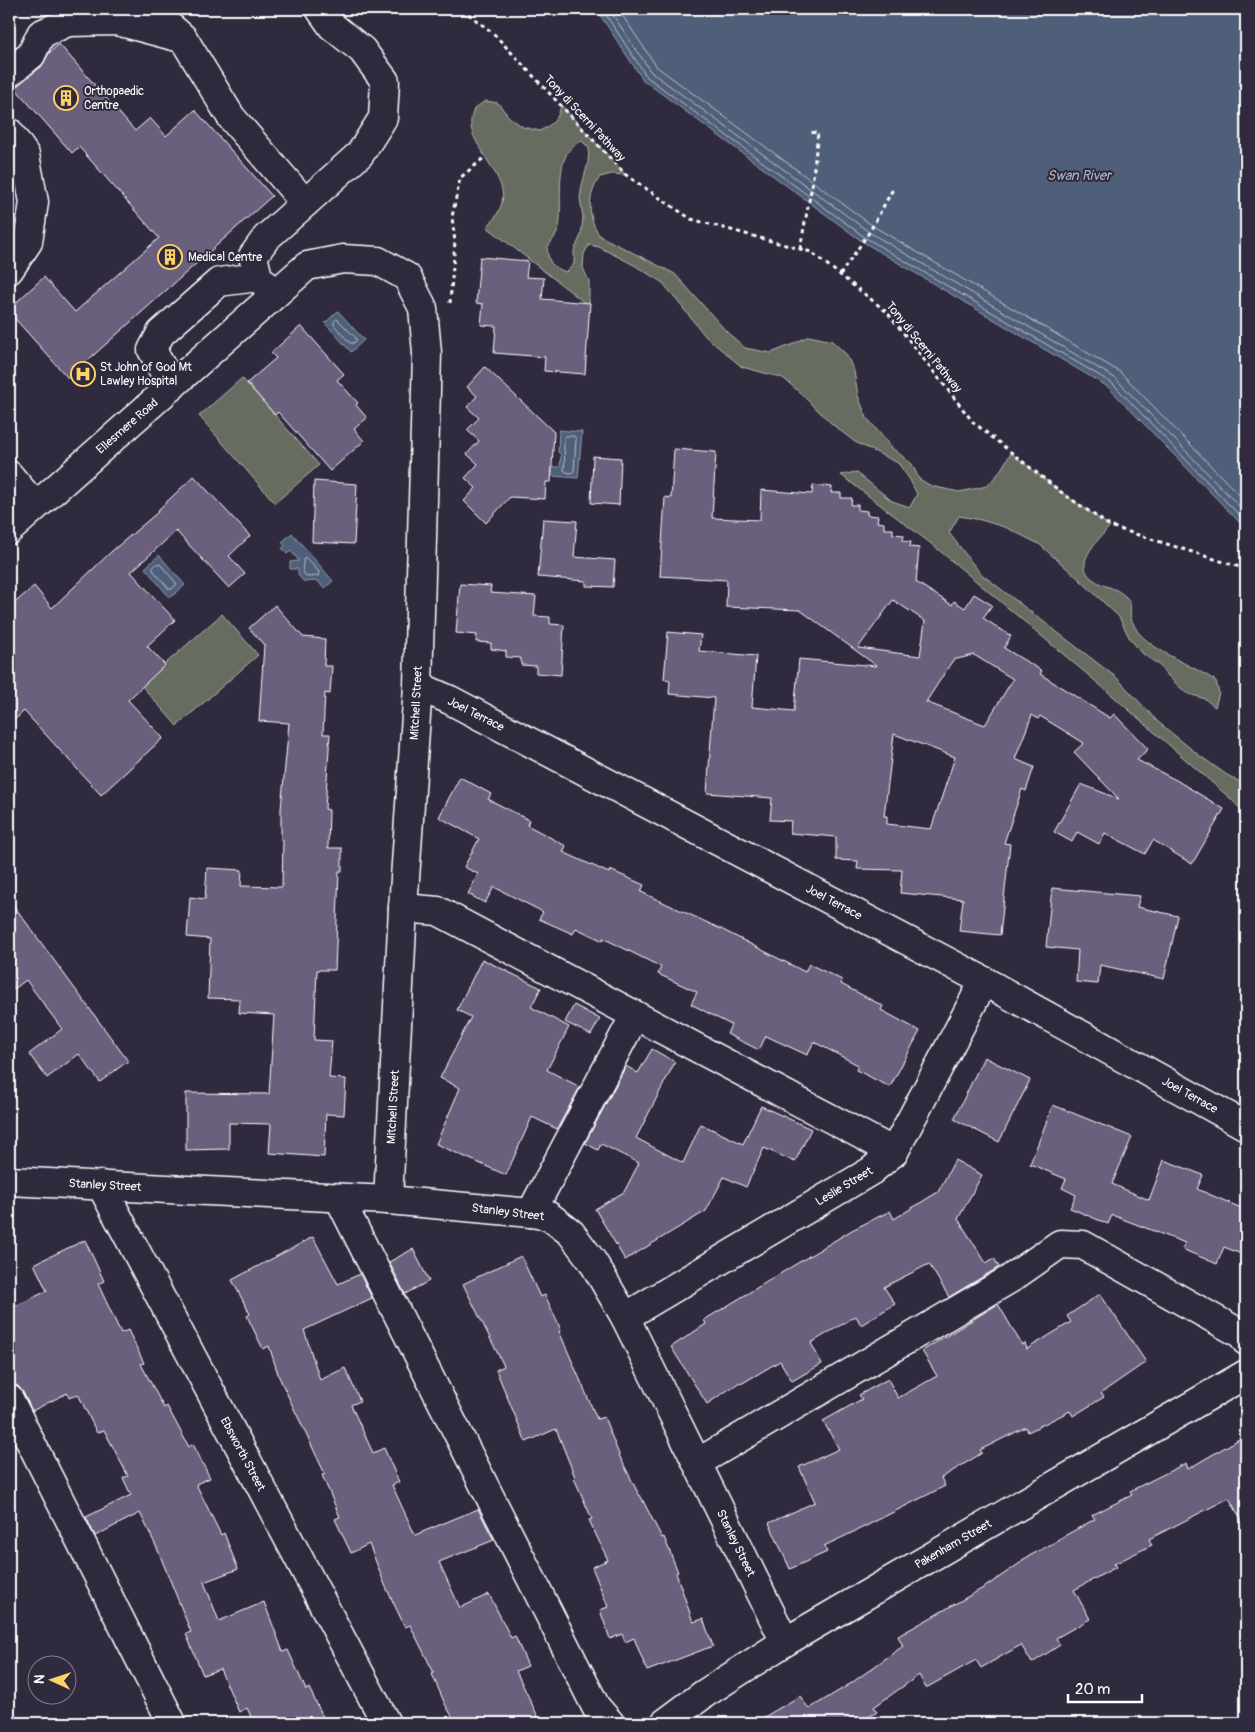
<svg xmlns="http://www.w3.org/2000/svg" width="1255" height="1732" viewBox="0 0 1255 1732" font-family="Pangolin,sans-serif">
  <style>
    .green { fill: #666d60; stroke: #b2b6b0; fill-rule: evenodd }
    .water { fill: #505e79; stroke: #969eaf }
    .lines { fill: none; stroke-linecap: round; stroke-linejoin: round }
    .shore { stroke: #b9bfc9; stroke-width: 1 }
    .building { fill: #6a617e; stroke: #fff; fill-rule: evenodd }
    .minor-casing { stroke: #fff; stroke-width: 31 }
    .path { stroke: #fff; stroke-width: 3; stroke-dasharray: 4 4; stroke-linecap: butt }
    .minor { stroke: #2f2a3d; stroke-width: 28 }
    .labels { text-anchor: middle; stroke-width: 4; stroke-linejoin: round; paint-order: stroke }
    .poi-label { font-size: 12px; fill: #fff; stroke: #2f2a3d; text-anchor: start }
    .street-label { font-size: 12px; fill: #fff; stroke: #2f2a3d }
    .water-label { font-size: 14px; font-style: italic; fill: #b0b7c3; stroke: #2f2a3d }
  </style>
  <rect width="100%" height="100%" fill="#2f2a3d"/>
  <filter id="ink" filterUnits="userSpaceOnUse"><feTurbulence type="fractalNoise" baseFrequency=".02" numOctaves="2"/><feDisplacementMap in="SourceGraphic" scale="10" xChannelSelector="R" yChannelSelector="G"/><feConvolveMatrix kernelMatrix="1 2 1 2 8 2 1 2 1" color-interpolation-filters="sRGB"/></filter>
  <g filter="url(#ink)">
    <!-- green -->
    <g class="green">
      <path d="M485 101 498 103 509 117 523 127 540 131C553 123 558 121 561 105L626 175 612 174 600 177C587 196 587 217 600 236L675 274 726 331 745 348 771 353 791 345 809 336 832 341 846 354 854 371 858 396 867 418 892 448 912 464 919 479 931 486 959 492 987 486 998 474 1011 453 1061 492 1110 526C1096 543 1068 567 1099 583 1109 588 1117 588 1126 597 1133 603 1129 610 1131 618 1132 622 1136 629 1138 632 1156 653 1192 665 1216 681L1219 693 1215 707 1205 699 1186 693 1168 676 1159 665 1143 654 1130 639 1119 617 1079 579 1039 544 1007 528 981 520 959 516 949 533 980 573 1117 678 1158 722 1200 756 1227 775 1246 785V815L1232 800 1106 690 934 546 841 475 856 472 892 501 910 507 917 494 910 480 898 463 855 442 833 425 797 390 783 378 742 367 706 337 663 283 634 265 599 247 589 245 584 254 583 268 589 281V306L487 227C518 194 496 178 479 146 474 138 470 129 471 120 471 117 473 112 474 109ZM582 141 589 148 588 163 582 185 580 198 583 217 581 235 574 251V264L566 272C552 267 548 263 547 247 552 241 557 235 559 227 564 203 551 151 582 141Z"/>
      <polygon points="242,378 319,465 275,503 199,416"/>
      <polygon points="222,614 258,655 177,726 141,685"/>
    </g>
    <!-- water -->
    <g class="water">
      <polygon points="596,9 1246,9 1246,529 1108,387 863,242 643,80"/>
      <polygon points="338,311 364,340 351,352 325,323"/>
      <polygon points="559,430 582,432 578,478 552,476 553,467 560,467 561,455 558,452"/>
      <polygon points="292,533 333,581 324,589 318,581 304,582 298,575 298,569 290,569 290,562 299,561 291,551 287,554 282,548 285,546 282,542"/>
      <polygon points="159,555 185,585 170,598 145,568"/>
    </g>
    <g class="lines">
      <!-- shore -->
      <g class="shore">
        <polyline points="602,9 647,77 866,238 1112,383 1246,522"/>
        <polyline points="609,9 651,72 869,232 1115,378 1246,513"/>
        <polyline points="618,9 657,67 873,226 1120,372 1246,502"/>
        <polygon points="337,319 356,338 356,341 353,343 350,343 334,325 334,322"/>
        <path d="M566 436H574L576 439 574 471 572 473 566 472 564 470C566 458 563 449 564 438Z"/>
        <path d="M306 558 319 572 318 576 307 577C301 572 302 566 304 559Z"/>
        <polygon points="157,564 160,564 176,583 176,585 172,589 169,589 153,570 153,568"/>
      </g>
    </g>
    <!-- building -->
    <g class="building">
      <polygon points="59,44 135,131 150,118 166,136 195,110 272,196 68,378 9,312 9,309 44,277 75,312 159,238 79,147 72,153 14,87 41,67 49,53"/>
      <polygon points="480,257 528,261 526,277 544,278 542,299 590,303 585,374 544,371 545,357 494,353 496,326 481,325 483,304 476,303"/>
      <polygon points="301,326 344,374 337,380 358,403 356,405 367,418 354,429 364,441 330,471 278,412 275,415 247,383 276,358 271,353"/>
      <polygon points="485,367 554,432 551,482 546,482 545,499 510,497 486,523 464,501 476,488 465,478 478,464 467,454 479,441 467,430 479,418 467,407 477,396 467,387"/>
      <path d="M674 449 716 452 712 518 760 520 761 490 812 494 813 485 832 487 831 493H841V498H852L851 505H858V510L867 511V515L878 516 877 522 884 523V529H893V534L904 535 903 541 911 542 910 547 919 548 916 582 952 605 954 601 965 608 974 594 992 605 983 618 1011 636 1004 648 1042 671 1040 674 1110 718 1114 714 1148 749 1137 760 1176 780 1224 809 1192 864 1153 840 1145 854 1105 833 1099 844 1077 832 1072 842 1054 832 1081 784 1119 799 1074 752 1084 743 1040 716 1038 719 1032 715 1015 759 1034 767 1026 791 1022 789 1004 843 1010 844 1000 935 959 931 963 899 900 893 902 870 857 869 858 861 836 860V837L790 833 791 821 770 820 772 798 707 793 714 698 669 694 670 680 664 679 668 632 701 635 699 651 756 656 752 707 794 711 799 659 877 666 800 610 726 607 727 580 660 576 665 497 671 498ZM893 600 925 621 920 656 858 648ZM974 655 1013 679 985 725 926 702 953 660ZM894 734 955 757 931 829 887 824V816H884Z"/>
      <polygon points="593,456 621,458 619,505 591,503"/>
      <polygon points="194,476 250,536 229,556 245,574 229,588 176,531 131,572 175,620 147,646 165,665 128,700 163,738 101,795 24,711 9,725 9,608 34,586 52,608 112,551 158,512 157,511"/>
      <polygon points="314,481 357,484 354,544 312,542"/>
      <polygon points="543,519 577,521 574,557 615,560 613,587 586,586 586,581 538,577"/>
      <polygon points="460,584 491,586 490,593 536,596 534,616 550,617 550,624 564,625 561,675 536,673 536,666 521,665 521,658 506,657 506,651 491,649 491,643 476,642 477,635 456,633"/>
      <polygon points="275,605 303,637 325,639 324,666 332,666 330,694 325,693 323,734 330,734 325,809 329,810 328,848 342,848 342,871 339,871 335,970 317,970 314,1040 332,1041 329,1078 346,1079 344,1115 326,1114 324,1157 269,1153 271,1124 229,1123 229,1149 186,1150 186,1093 269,1094 274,1015 239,1013 240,999 208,998 210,939 187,937 190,897 205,899 207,868 242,870 241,886 282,887 283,840 281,840 281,809 289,723 259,721 264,645 249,628"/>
      <polygon points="460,777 491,794 488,799 529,820 527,825 566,846 563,852 609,873 610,870 644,885 641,892 721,929 805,972 809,964 842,980 841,984 883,1006 881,1010 920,1031 890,1087 856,1070 858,1065 814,1042 807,1055 766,1036 759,1050 727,1034 731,1025 691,1004 697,992 658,974 661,967 603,938 603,941 576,928 573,934 539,919 543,912 494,887 485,903 468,894 478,874 464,867 479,839 439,817"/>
      <polygon points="1052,888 1140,896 1137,907 1178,916 1164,979 1100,965 1098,984 1076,982 1078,950 1046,947"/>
      <polygon points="9,899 128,1061 100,1082 79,1054 47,1078 29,1054 62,1029 26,980 9,993"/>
      <polygon points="482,959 541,988 531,1007 569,1027 547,1070 580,1087 557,1129 532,1117 506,1175 436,1144 460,1088 440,1078 471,1017 457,1010"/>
      <polygon points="574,1005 600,1019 591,1035 565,1022"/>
      <polygon points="652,1049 675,1062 636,1138 683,1163 701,1124 743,1144 761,1106 811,1129 795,1162 764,1148 746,1187 724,1177 706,1211 625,1260 595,1209 624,1192 639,1163 601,1144 598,1150 585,1143 626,1066 638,1073"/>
      <polygon points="984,1057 1030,1080 999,1142 954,1119"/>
      <polygon points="1053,1105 1132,1137 1112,1184 1149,1200 1164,1160 1203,1175 1197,1189 1246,1210 1246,1256 1224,1247 1217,1264 1182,1249 1185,1243 1112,1215 1108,1224 1070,1208 1076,1195 1062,1188 1066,1179 1030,1164"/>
      <polygon points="955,1160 982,1175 958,1219 986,1263 994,1258 999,1267 949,1297 929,1264 884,1287 895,1304 861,1325 856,1316 811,1343 822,1364 792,1381 780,1361 741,1384 740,1382 707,1404 671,1347 706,1324 704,1320 852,1230 890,1211 894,1219 938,1192"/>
      <polygon points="313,1237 338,1284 360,1274 372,1298 304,1330 320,1380 345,1368 360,1401 351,1405 373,1453 384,1448 399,1482 392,1485 415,1535 478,1509 494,1540 439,1562 460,1608 489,1594 511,1638 515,1636 528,1666 516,1671 541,1723 456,1723 445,1704 432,1674 434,1673 410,1625 405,1627 385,1585 369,1544 351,1553 335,1519 340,1517 322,1475 325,1474 279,1377 269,1346 263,1349 247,1316 250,1314 232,1280"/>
      <polygon points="85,1240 104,1281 98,1284 121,1333 128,1330 144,1363 141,1364 164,1408 167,1406 189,1447 193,1444 210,1478 196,1484 221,1535 224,1533 238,1569 204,1582 219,1621 264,1602 283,1652 288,1650 306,1690 309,1688 326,1723 254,1723 247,1708 239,1712 220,1669 203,1675 186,1634 191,1632 157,1548 140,1513 95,1536 86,1517 131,1495 123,1478 128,1476 104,1430 97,1433 78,1394 69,1398 67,1393 32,1411 23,1392 18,1386 13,1384 9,1376 9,1309 47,1291 34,1264"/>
      <polygon points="413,1249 429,1281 405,1294 389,1262"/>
      <polygon points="521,1256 540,1297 545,1295 561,1330 559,1331 597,1419 604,1417 620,1457 639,1495 640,1495 662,1538 664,1537 678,1572 676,1573 693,1622 703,1619 713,1646 647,1671 634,1638 625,1642 622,1634 610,1639 600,1610 608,1607 592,1567 608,1560 589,1520 592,1519 574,1478 575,1477 556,1429 526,1442 496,1370 504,1366 463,1284"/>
      <polygon points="1100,1294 1146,1362 1101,1393 1104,1397 1073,1416 1070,1411 1028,1432 1026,1427 980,1450 982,1453 941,1478 945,1486 864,1527 824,1546 827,1552 790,1569 769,1523 815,1502 799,1467 839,1449 823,1421 862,1399 859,1395 888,1379 898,1398 937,1376 922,1351 998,1304 1022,1345 1025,1343 1027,1349 1071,1322 1067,1316"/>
      <polygon points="1246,1435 1246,1528 1229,1498 1149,1539 1152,1545 1114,1564 1116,1567 1074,1590 1090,1619 1056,1638 1060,1645 1032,1663 1021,1645 981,1668 976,1660 926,1688 919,1675 874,1707 877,1712 858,1723 754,1723 800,1696 809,1709 850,1684 903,1646 898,1636 985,1587 1023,1561 1022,1560 1057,1541 1057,1540 1095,1519 1092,1515 1132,1495 1130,1491 1186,1463 1188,1469"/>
    </g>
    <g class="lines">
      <defs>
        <g id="minor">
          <polyline points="150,9 183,38 231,117 305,203"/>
          <polyline points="9,73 31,55 41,34 68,22 117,21 177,37"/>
          <polyline points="9,132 25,155 34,202 28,242 9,270"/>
          <polyline points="275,294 258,277 253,256 266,238 360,154 383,118 385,81 362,50 332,26 320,9"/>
          <polyline points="172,386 152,350 161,333 219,282 258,277"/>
          <polyline points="9,475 35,506"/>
          <polyline points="9,530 307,266 343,259 378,261 407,277 423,308 427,353 418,686 403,908 388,1200"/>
          <polyline points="418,686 450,700 984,981 1246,1126"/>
          <polyline points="403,908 438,911 894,1152"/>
          <polyline points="9,1181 388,1200 531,1213 549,1216 571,1233 593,1262 625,1317 785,1642"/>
          <polyline points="101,1185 386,1723"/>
          <polyline points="339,1198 596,1707 610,1723"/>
          <polyline points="531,1213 635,1015"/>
          <polyline points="625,1317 871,1171 894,1152 984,981"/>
          <polyline points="9,1399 172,1723"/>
          <polyline points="697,1463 1010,1279 1060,1244 1083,1245 1243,1335 1246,1341"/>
          <polyline points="665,1723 704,1694 785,1642 1246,1374"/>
        </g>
      </defs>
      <!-- minor casing -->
      <use href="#minor" class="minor-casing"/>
      <!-- path -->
      <g class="path">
        <polyline points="462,9 493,33 626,175 691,219 811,252 887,312 973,422 1061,492 1110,526 1246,569"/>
        <polyline points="800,249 812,185 818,133 809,132"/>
        <polyline points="840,275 870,231 893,189"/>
        <polyline points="450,303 455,242 452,217 460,178 485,157"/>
      </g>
      <!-- minor -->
      <use href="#minor" class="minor"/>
    </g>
  </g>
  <!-- icons -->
  <defs>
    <symbol id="building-ring" viewBox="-11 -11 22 22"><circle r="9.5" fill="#2f2a3d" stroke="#ffd166" stroke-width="1.5"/><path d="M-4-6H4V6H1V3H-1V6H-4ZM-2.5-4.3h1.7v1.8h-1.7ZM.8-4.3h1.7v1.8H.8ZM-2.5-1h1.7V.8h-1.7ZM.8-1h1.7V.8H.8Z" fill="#ffd166"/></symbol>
    <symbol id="hospital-ring" viewBox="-11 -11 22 22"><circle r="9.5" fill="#2f2a3d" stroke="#ffd166" stroke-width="1.5"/><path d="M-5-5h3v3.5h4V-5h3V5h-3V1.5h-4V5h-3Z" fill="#ffd166"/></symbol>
  </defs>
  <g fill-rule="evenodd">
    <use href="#building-ring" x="52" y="84" width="28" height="28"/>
    <use href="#building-ring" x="156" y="243" width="28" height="28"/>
    <use href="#hospital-ring" x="69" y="360" width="28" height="28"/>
  </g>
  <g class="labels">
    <!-- poi labels -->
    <g class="poi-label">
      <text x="84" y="95">Orthopaedic<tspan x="84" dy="14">Centre</tspan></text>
      <text x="188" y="261">Medical Centre</text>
      <text x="100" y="371">St John of God Mt<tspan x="100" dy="14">Lawley Hospital</tspan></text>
    </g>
    <!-- street labels -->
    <g class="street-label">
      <text transform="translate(585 118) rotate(47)" y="4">Tony di Scerni Pathway</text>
      <text transform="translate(924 347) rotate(51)" y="4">Tony di Scerni Pathway</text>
      <text transform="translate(127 426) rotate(-41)" y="4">Ellesmere Road</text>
      <text transform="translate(416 703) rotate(-87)" y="4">Mitchell Street</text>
      <text transform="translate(476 714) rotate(27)" y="4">Joel Terrace</text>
      <text transform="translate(834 902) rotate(28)" y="4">Joel Terrace</text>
      <text transform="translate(1190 1095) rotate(29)" y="4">Joel Terrace</text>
      <text transform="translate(393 1107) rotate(-87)" y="4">Mitchell Street</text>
      <text transform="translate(105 1185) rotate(3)" y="4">Stanley Street</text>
      <text transform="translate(844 1186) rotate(-31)" y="4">Leslie Street</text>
      <text transform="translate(508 1212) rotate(7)" y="4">Stanley Street</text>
      <text transform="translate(243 1454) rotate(62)" y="4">Ebsworth Street</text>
      <text transform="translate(736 1543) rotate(64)" y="4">Stanley Street</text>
      <text transform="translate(953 1544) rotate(-30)" y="4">Pakenham Street</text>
    </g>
    <!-- water labels -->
    <g class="water-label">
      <text x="1079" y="180">Swan River</text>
    </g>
  </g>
  <!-- margin -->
  <rect width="1255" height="1732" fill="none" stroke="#2f2a3d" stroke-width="30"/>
  <rect x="15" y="15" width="1225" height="1702" fill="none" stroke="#fff" stroke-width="2" filter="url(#ink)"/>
  <!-- north arrow -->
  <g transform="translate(52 1680) rotate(273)"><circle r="24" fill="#2f2a3d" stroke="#827f8b"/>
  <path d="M0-4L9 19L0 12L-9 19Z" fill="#ffd166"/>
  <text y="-8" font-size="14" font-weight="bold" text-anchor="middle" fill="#ffffff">N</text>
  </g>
  <!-- scale -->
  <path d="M1068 1694v8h74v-8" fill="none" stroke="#ffffff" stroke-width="2.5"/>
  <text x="1075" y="1694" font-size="15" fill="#ffffff" stroke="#2f2a3d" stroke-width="4" paint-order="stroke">20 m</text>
</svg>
